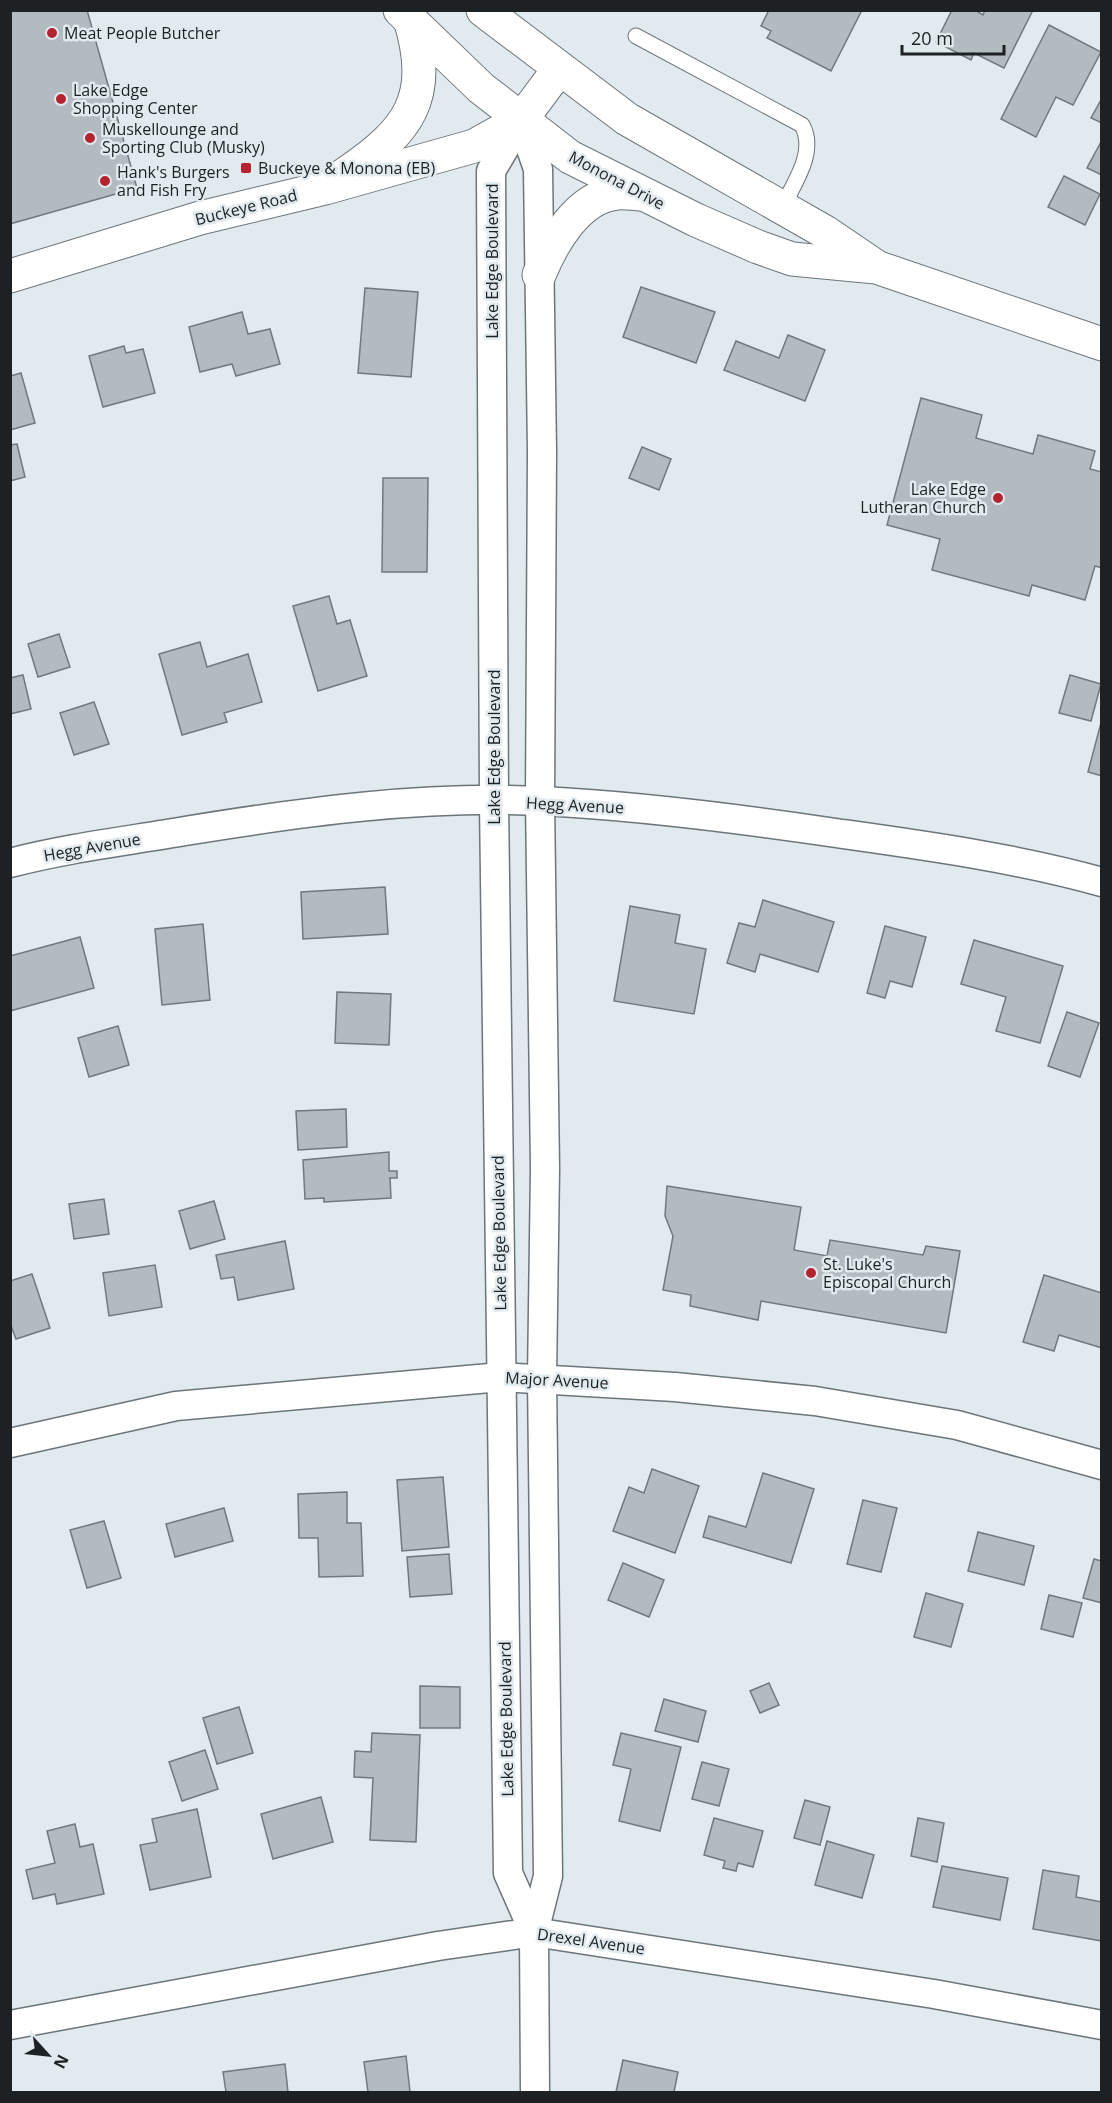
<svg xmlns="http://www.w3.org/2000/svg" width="1112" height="2103" viewBox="0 0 1112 2103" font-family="'Open Sans',sans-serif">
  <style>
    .building { fill: #b2bbc0; stroke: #70797e; stroke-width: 1.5 }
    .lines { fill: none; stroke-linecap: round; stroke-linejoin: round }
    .lane-casing { stroke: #6c757a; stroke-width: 17 }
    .street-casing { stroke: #6c757a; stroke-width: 31 }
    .secondary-casing { stroke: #6c757a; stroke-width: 35 }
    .lane { stroke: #fff; stroke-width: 15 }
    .street { stroke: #fff; stroke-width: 28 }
    .secondary { stroke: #fff; stroke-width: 33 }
    .poi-dot { fill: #b52331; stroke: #e0eaef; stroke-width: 2 }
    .labels { text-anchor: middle; stroke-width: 5; stroke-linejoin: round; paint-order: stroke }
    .poi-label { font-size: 16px; fill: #1d2123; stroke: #e0eaef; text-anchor: start }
    .street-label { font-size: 16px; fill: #1d2123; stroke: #e0eaef }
  </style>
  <rect width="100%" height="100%" fill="#e0eaef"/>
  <!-- building -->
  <g class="building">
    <polygon points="10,10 87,10 137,188 10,224"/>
    <polygon points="769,10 862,10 831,71 767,38 771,31 761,26"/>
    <polygon points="952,10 975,10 983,15 985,10 1033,10 1004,68 974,53 971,60 936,42"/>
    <polygon points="1049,25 1101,52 1073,105 1056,97 1036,137 1001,119"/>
    <polygon points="1102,98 1102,123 1091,118"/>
    <polygon points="1102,140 1102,175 1087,168"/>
    <polygon points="1064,176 1100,194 1085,225 1048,207"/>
    <polygon points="641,287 715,312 696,363 623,337"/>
    <polygon points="365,288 418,292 411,377 358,373"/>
    <polygon points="242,312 248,334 270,329 280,364 236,376 232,364 200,372 189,327"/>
    <polygon points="788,335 825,350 805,401 724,370 736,341 779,358"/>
    <polygon points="124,346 126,353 143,349 155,393 103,407 89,356"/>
    <polygon points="21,373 35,423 10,430 10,376"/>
    <polygon points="921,398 982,415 976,438 1033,454 1038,435 1095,451 1090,469 1102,472 1102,568 1095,566 1085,600 1032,585 1029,596 932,570 940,539 887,525"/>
    <polygon points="17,444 25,477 10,481 10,445"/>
    <polygon points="642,447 671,459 659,490 629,478"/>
    <polygon points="383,478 428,478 427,572 382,572"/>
    <polygon points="329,596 337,624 350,620 367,676 318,691 293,606"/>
    <polygon points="59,634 70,667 38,677 28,644"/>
    <polygon points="200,642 207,667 248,654 262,702 224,713 227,722 182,735 159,654"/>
    <polygon points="23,675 31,709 10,714 10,678"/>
    <polygon points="1070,675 1101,684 1091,721 1059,713"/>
    <polygon points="94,702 109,744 74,755 60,713"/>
    <polygon points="1102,719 1102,776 1088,772"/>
    <polygon points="385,887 388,934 303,939 301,892"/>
    <polygon points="763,900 834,922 818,972 760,954 755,972 727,963 739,923 755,927"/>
    <polygon points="630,906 680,915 675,943 706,949 694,1014 614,1001"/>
    <polygon points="203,924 210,1000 162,1005 155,929"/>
    <polygon points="885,926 926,937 912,987 890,981 885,998 867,993"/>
    <polygon points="80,937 94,988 10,1011 10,956"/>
    <polygon points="974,940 1063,966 1040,1043 996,1031 1006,997 961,984"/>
    <polygon points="337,992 391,994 389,1045 335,1043"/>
    <polygon points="1067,1012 1099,1023 1080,1077 1048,1066"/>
    <polygon points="118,1026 129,1065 89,1077 78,1038"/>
    <polygon points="346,1109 347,1147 298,1150 296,1111"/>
    <polygon points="389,1152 389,1171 397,1171 397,1178 390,1178 391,1198 324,1202 324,1198 305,1199 303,1160"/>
    <polygon points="667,1186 801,1207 794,1250 827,1256 830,1240 923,1255 926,1246 960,1251 946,1333 761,1301 758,1320 690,1306 691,1295 663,1290 673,1236 665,1216"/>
    <polygon points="104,1199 109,1234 74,1239 69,1204"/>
    <polygon points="214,1201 225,1239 190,1249 179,1211"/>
    <polygon points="285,1241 294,1289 238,1300 234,1277 221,1279 216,1255"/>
    <polygon points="155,1265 162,1307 109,1316 103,1273"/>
    <polygon points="32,1274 50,1328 16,1339 10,1323 10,1281"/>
    <polygon points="1044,1275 1102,1293 1102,1348 1059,1335 1054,1351 1023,1342"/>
    <polygon points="652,1469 699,1486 675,1553 613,1531 629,1487 644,1493"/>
    <polygon points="763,1473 814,1489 791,1563 703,1537 709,1516 746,1527"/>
    <polygon points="443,1477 449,1547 402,1551 397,1480"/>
    <polygon points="347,1492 347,1523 361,1523 363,1576 319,1577 318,1538 299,1538 298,1494"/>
    <polygon points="863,1500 897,1508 881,1572 847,1564"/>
    <polygon points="224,1508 233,1541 175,1557 166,1524"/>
    <polygon points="104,1521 121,1578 87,1588 70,1530"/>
    <polygon points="978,1532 1034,1546 1024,1585 968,1571"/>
    <polygon points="449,1554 452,1594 410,1597 407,1557"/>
    <polygon points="1094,1559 1102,1561 1102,1603 1083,1598"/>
    <polygon points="623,1563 664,1580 649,1617 608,1600"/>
    <polygon points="926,1593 963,1604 951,1647 914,1637"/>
    <polygon points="1049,1595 1082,1603 1073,1637 1041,1629"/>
    <polygon points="769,1683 779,1705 760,1713 750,1691"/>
    <polygon points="420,1686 460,1687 460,1728 420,1728"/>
    <polygon points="664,1699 706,1711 698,1742 655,1731"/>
    <polygon points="239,1707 253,1753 217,1764 203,1718"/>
    <polygon points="372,1733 420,1735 416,1842 370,1840 373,1778 354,1777 355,1751 371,1752"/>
    <polygon points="621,1733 681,1747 660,1831 619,1821 631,1769 613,1765"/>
    <polygon points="205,1750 218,1789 182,1801 169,1762"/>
    <polygon points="702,1762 729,1769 719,1806 692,1799"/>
    <polygon points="321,1797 333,1842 273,1859 261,1814"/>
    <polygon points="805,1800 830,1807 820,1845 794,1838"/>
    <polygon points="197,1809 211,1877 150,1890 140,1845 157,1842 152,1819"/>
    <polygon points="714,1818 763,1831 753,1867 738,1863 736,1871 723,1868 725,1861 704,1855"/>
    <polygon points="918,1818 944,1823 937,1862 911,1856"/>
    <polygon points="75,1824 80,1847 93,1844 104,1894 57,1904 55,1894 33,1899 26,1870 55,1863 47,1831"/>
    <polygon points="827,1841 874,1855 862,1898 815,1885"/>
    <polygon points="942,1866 1008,1878 1000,1920 933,1907"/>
    <polygon points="1043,1870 1079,1876 1076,1897 1102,1902 1102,1941 1033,1929"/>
    <polygon points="406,2056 410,2092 368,2092 364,2062"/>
    <polygon points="623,2060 678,2072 674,2092 616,2092"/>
    <polygon points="285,2064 288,2092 226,2092 223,2072"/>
  </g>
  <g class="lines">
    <defs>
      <path id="lane" d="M636 36 802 125C817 152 794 183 782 208"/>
      <g id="street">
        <polyline points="521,120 538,169 542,452 540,801 545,1169 542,1378 548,1876 534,1932 535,2092"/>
        <polyline points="521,120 491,171 494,802 508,1873 534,1932"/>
        <path d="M10 863C68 848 126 841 185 831 302 812 424 795 543 801 639 806 734 818 829 832 921 845 1012 857 1102 882"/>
        <polyline points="10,1443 176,1406 501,1377 675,1387 815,1401 957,1425 1102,1465"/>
        <polyline points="10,2025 438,1946 534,1932 934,1994 1102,2025"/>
      </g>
      <g id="secondary">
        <polyline points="400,10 481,88 570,157 696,220 758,247 792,259 876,267 1102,344"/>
        <polyline points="483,10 627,119 825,232 875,266"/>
        <path d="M344 175C409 131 434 99 410 19"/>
        <path d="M539 275C552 243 578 196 618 193 625 192 634 194 641 194"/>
        <polyline points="10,276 200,218 325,188 474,146 521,120 559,69"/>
      </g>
    </defs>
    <!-- lane casing -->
    <use href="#lane" class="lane-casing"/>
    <!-- street casing -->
    <use href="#street" class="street-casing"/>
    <!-- secondary casing -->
    <use href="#secondary" class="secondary-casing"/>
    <!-- lane -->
    <use href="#lane" class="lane"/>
    <!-- street -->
    <use href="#street" class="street"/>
    <!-- secondary -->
    <use href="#secondary" class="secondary"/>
  </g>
  <!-- markers -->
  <g class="poi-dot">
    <circle cx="52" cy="33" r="6"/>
    <circle cx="61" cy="99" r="6"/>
    <circle cx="90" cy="138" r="6"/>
    <rect x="240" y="162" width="12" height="12" rx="3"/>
    <circle cx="105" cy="181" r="6"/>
    <circle cx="998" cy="498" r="6"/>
    <circle cx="811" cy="1273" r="6"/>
  </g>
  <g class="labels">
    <!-- poi labels -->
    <g class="poi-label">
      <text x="64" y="39">Meat People Butcher</text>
      <text x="73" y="96">Lake Edge<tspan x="73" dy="18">Shopping Center</tspan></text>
      <text x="102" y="135">Muskellounge and<tspan x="102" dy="18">Sporting Club (Musky)</tspan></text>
      <text x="258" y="174">Buckeye &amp; Monona (EB)</text>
      <text x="117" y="178">Hank's Burgers<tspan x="117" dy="18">and Fish Fry</tspan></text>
      <text x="986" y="495" text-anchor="end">Lake Edge<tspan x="986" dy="18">Lutheran Church</tspan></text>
      <text x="823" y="1270">St. Luke's<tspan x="823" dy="18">Episcopal Church</tspan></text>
    </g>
    <!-- street labels -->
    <g class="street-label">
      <text transform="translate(617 180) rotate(28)" y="6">Monona Drive</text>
      <text transform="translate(246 207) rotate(-14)" y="6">Buckeye Road</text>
      <text transform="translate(492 261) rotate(-90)" y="6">Lake Edge Boulevard</text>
      <text transform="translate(494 747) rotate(-90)" y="6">Lake Edge Boulevard</text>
      <text transform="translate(575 805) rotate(3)" y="6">Hegg Avenue</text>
      <text transform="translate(92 847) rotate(-10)" y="6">Hegg Avenue</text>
      <text transform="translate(499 1233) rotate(-91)" y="6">Lake Edge Boulevard</text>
      <text transform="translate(557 1380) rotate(3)" y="6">Major Avenue</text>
      <text transform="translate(506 1719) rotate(-91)" y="6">Lake Edge Boulevard</text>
      <text transform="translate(591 1941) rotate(8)" y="6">Drexel Avenue</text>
    </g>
  </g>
  <!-- border -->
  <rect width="1112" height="2103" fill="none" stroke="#1d2123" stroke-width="24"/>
  <!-- north arrow -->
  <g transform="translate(48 2055) rotate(117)" stroke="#e0eaef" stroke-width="4.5" paint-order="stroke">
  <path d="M0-4.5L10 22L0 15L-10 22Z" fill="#1d2123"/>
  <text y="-9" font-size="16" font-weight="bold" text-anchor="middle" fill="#1d2123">N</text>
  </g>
  <!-- scale -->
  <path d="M902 45v9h102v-9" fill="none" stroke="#1d2123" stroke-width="3"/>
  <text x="911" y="45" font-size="18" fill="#1d2123" stroke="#e0eaef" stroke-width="4.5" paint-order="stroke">20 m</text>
</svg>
